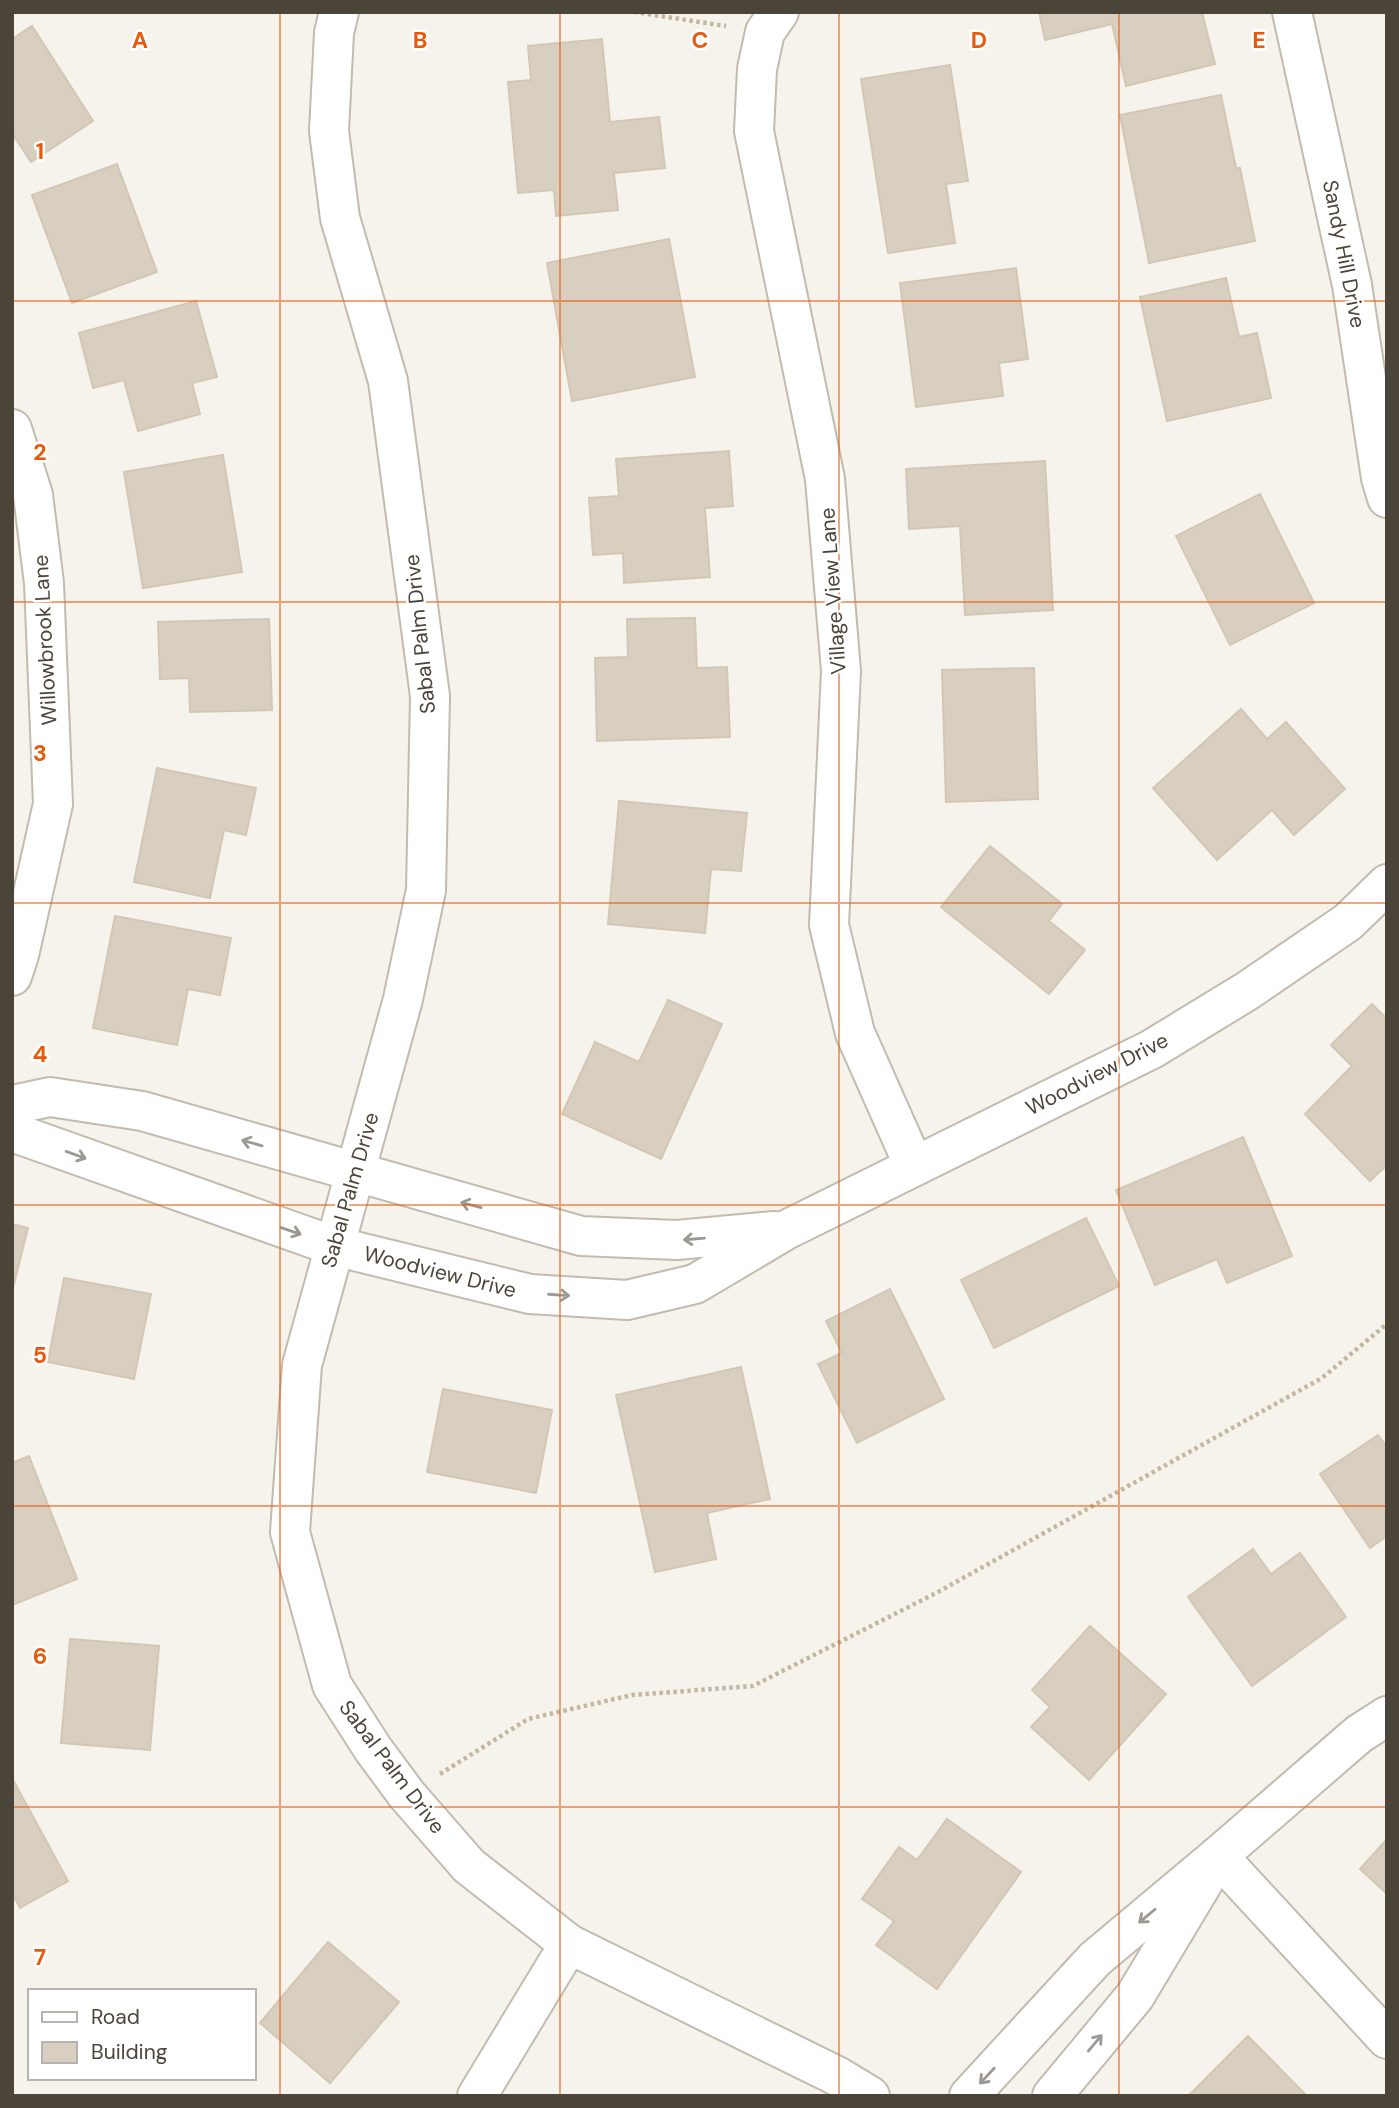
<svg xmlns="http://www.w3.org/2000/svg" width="1399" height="2108" viewBox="0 0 1399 2108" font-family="'DM Sans',sans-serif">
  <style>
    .building { fill: #d8cfc1; stroke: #d3c7b4; stroke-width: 2 }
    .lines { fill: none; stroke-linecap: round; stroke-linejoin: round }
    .minor-casing { stroke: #c2bbae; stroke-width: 42 }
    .path { stroke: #c4b79f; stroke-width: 4.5; stroke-dasharray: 3.5 3.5; stroke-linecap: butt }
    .minor { stroke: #fff; stroke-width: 38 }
    .oneway { stroke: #9c9892 }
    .grid { fill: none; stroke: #e8590c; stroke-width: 2; stroke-opacity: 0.55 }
    .labels { text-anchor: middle; stroke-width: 5; stroke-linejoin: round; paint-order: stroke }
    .street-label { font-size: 21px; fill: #4b4439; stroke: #fff }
    .grid-label { font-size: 23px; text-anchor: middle; font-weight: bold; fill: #e8590c; stroke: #fff; stroke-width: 5; stroke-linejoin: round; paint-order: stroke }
  </style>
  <rect width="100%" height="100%" fill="#f6f3ec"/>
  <!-- building -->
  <g class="building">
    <polygon points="1039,12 1202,12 1215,64 1126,86 1112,24 1045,40"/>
    <polygon points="32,26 93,121 31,162 12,133 12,39"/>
    <polygon points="602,39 610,122 659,117 665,168 614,173 618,210 556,216 554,190 518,193 508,82 531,80 528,46"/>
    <polygon points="950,65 968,181 946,184 955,243 888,253 861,79"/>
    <polygon points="1221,95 1236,168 1240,168 1255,241 1149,263 1120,115"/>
    <polygon points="117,164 157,272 72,303 32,195"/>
    <polygon points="669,239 695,377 572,401 547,263"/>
    <polygon points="1016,268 1028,359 999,363 1003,396 916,407 900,283"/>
    <polygon points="1226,278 1239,337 1257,333 1271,398 1167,421 1140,297"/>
    <polygon points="196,301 217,377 192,383 200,414 138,431 124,380 93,388 79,333"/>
    <polygon points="729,451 733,506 705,508 710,577 624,583 623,553 593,555 589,498 619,496 616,459"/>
    <polygon points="223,455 242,572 143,588 124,472"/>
    <polygon points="1045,461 1053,610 965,615 960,526 909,529 906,469"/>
    <polygon points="1260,494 1314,603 1230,645 1176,536"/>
    <polygon points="695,618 697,668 727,667 730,737 597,741 595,658 628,657 627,619"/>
    <polygon points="269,619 272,710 190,712 189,678 160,679 158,622"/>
    <polygon points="1034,668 1038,799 946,802 942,670"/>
    <polygon points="1241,709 1267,739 1286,722 1345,789 1294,835 1272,810 1217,860 1153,788"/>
    <polygon points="157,768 256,788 246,835 224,830 210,898 134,882"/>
    <polygon points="619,801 747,813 741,871 711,869 705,933 608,924"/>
    <polygon points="990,846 1062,904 1049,921 1085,950 1049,994 941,907"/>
    <polygon points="115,916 231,938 220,995 188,989 177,1045 93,1028"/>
    <polygon points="668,1000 722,1024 661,1159 562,1114 595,1042 639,1062"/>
    <polygon points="1372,1004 1387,1019 1387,1165 1370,1181 1305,1114 1352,1066 1331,1045"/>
    <polygon points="1243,1137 1292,1256 1227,1283 1217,1259 1155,1285 1116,1190"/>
    <polygon points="1086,1218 1119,1286 994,1348 961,1280"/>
    <polygon points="12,1224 28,1228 12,1292"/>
    <polygon points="64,1278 151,1294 134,1379 48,1362"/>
    <polygon points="890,1289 944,1399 857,1443 818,1364 842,1353 826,1321"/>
    <polygon points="741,1367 770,1499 707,1513 716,1559 655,1572 616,1395"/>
    <polygon points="443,1389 552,1410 536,1493 427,1472"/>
    <polygon points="1378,1435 1387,1447 1387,1536 1370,1548 1320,1474"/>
    <polygon points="29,1456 77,1579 12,1605 12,1463"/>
    <polygon points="1253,1549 1271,1574 1300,1553 1346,1617 1252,1686 1188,1597"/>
    <polygon points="1090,1626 1166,1694 1089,1780 1031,1727 1050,1707 1032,1690"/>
    <polygon points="70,1639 159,1646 150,1750 61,1743"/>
    <polygon points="12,1778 68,1881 20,1908 12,1893"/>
    <polygon points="947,1819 1021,1872 937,1989 876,1945 894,1921 862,1899 899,1847 917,1860"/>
    <polygon points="1387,1839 1387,1894 1360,1869"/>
    <polygon points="328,1942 399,2002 330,2083 260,2023"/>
    <polygon points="1248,2036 1307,2096 1188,2096"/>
  </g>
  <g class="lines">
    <defs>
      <g id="minor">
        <polyline points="339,12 334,33 329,131 340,218 388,381 430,696 426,890 403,999 302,1365 290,1532 332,1685 373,1749 407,1795 469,1866 569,1944 837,2076 870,2096"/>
        <polyline points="779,12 765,32 757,69 754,131 825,479 841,671 829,925 855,1033 914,1166"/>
        <polyline points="1292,12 1352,285 1381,478 1387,498"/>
        <polyline points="12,429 33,495 44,583 53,804 19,955 12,976"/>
        <polyline points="12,1105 50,1097 142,1111 581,1236 677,1240 774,1231"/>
        <polyline points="12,1132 334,1246 530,1294 627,1300 695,1284 786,1230 1152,1049 1247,991 1348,922 1387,884"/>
        <polyline points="1218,1856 1387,2039"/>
        <polyline points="477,2096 569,1944"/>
        <polyline points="969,2096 1095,1959 1218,1856 1359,1734 1387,1716"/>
        <polyline points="1052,2096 1135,1996 1204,1881"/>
      </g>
    </defs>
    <!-- minor casing -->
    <use href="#minor" class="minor-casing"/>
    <!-- path -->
    <g class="path">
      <polyline points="634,12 726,26"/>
      <polyline points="440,1774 528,1719 632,1695 753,1686 938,1592 1322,1378 1387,1324"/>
    </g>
    <!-- minor -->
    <use href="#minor" class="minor"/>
  </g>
  <!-- one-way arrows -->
  <defs><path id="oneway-shaft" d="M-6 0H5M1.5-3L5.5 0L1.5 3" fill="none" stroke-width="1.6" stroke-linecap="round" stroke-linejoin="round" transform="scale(1.75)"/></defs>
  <g class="oneway">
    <use href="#oneway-shaft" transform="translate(252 1143) rotate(-164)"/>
    <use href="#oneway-shaft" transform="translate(76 1155) rotate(20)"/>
    <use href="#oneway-shaft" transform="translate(471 1205) rotate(-165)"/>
    <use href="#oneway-shaft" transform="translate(291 1231) rotate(19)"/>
    <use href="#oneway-shaft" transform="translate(694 1239) rotate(175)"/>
    <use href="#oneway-shaft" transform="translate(559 1295) rotate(4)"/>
    <use href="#oneway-shaft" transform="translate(1147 1916) rotate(140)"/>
    <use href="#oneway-shaft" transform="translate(1095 2043) rotate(-50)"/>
    <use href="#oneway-shaft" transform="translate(987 2076) rotate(133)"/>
  </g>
  <!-- grid -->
  <path class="grid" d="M280 12V2096M560 12V2096M839 12V2096M1119 12V2096M12 301H1387M12 602H1387M12 903H1387M12 1205H1387M12 1506H1387M12 1807H1387"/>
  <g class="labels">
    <!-- street labels -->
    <g class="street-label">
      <text transform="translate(1344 254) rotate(79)" y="7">Sandy Hill Drive</text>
      <text transform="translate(833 591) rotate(-94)" y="7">Village View Lane</text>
      <text transform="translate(420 634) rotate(-96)" y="7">Sabal Palm Drive</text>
      <text transform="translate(45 640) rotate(-93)" y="7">Willowbrook Lane</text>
      <text transform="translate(1097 1074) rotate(-27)" y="7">Woodview Drive</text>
      <text transform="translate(350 1190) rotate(-74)" y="7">Sabal Palm Drive</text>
      <text transform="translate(440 1272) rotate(14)" y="7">Woodview Drive</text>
      <text transform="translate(392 1767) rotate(53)" y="7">Sabal Palm Drive</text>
    </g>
  </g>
  <g class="grid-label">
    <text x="140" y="48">A</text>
    <text x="420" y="48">B</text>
    <text x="700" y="48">C</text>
    <text x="979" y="48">D</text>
    <text x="1259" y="48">E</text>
    <text x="40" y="159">1</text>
    <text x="40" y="460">2</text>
    <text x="40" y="761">3</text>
    <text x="40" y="1062">4</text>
    <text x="40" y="1363">5</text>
    <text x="40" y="1664">6</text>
    <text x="40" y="1965">7</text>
  </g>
  <!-- border -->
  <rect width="1399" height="2108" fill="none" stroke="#4b4439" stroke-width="28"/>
  <!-- legend -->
  <rect x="28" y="1989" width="228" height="91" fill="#ffffff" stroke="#b7b4b0" stroke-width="2"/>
  <rect x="42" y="2012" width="35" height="10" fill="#ffffff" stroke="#b7b4b0" stroke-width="2"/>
  <text x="91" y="2024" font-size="21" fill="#4b4439">Road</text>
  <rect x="42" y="2042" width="35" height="21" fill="#d8cfc1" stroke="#b7b4b0" stroke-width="2"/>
  <text x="91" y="2059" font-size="21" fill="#4b4439">Building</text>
</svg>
